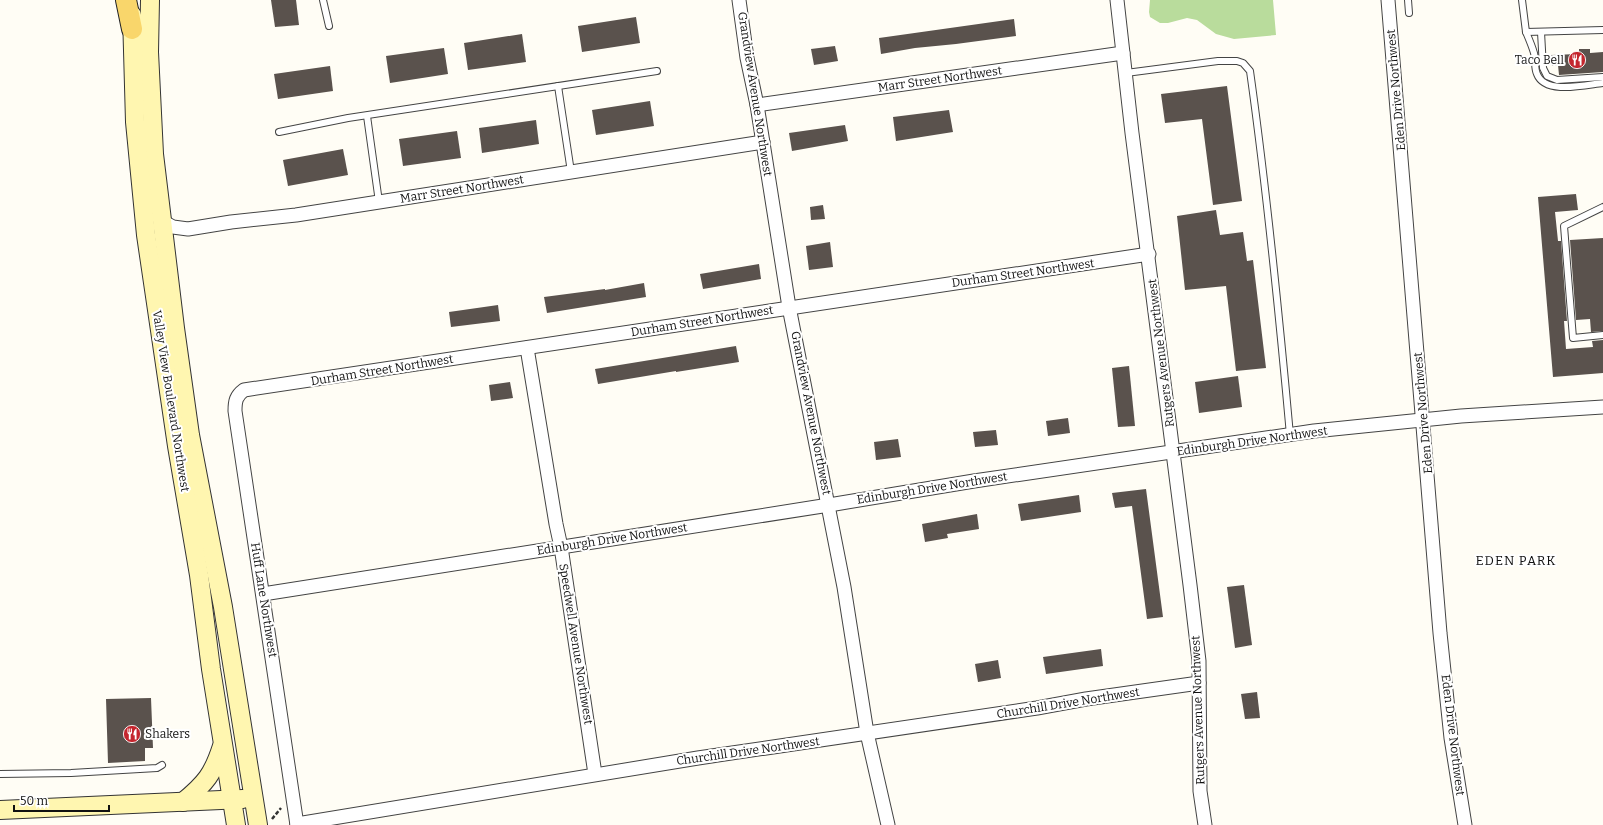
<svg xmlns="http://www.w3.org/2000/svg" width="1603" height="825" viewBox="0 0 1603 825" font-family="Bitter,serif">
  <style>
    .forest { fill: #b9dc9c }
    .building { fill: #5a524d }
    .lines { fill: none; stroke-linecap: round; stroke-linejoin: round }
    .lane-casing { stroke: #444; stroke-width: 8 }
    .street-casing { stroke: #444; stroke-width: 15 }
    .secondary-casing { stroke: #333; stroke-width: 20 }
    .primary-casing { stroke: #222; stroke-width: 22 }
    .path { stroke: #333; stroke-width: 2.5; stroke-dasharray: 4 2; stroke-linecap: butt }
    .lane { stroke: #fff; stroke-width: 6 }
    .street { stroke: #fff; stroke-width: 13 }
    .secondary { stroke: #fff6b0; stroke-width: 18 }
    .primary { stroke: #f9d66b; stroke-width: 20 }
    .labels { text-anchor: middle; stroke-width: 4; stroke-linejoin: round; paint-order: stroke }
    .poi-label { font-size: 12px; fill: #111; stroke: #fff; text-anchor: end }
    .street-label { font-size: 12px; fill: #111; stroke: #fff }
    .neighbourhood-label { font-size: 13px; letter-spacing: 1px; fill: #111; stroke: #fff }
  </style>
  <rect width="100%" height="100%" fill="#fffdf5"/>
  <!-- forest -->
  <polygon class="forest" points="1150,0 1273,0 1276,35 1234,39 1216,34 1197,20 1187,18 1168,23 1160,23 1150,17 1149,12"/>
  <!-- building -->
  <g class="building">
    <polygon points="271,0 296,0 299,25 275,27"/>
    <polygon points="636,17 640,43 582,52 578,26"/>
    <polygon points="1014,19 1016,36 956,44 915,48 881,54 879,38"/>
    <polygon points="522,34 526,62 468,70 464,43"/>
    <polygon points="835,46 838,61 814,65 811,49"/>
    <polygon points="444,48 448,74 390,83 386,56"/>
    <polygon points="1579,49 1590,49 1590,53 1603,52 1603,72 1559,75 1558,65 1552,66 1551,55 1579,54"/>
    <polygon points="330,66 333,91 278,99 274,74"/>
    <polygon points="1227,86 1242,201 1213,205 1202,119 1165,123 1161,94"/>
    <polygon points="650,101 654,126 596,135 592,110"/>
    <polygon points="949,110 953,132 896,141 893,117"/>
    <polygon points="536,120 539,144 482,153 479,128"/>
    <polygon points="845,125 848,141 792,151 789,133"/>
    <polygon points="457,131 461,158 403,166 399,139"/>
    <polygon points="343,149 348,175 288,186 283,160"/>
    <polygon points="1576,194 1578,210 1555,212 1558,241 1561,241 1567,321 1564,321 1566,349 1593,347 1592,341 1603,340 1603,373 1553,377 1538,197"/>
    <polygon points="823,205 825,219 811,220 810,207"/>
    <polygon points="1216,210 1220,235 1243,232 1247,261 1253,260 1266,368 1236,371 1226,286 1185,290 1177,216"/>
    <polygon points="1603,238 1603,331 1591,332 1590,319 1576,320 1570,240"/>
    <polygon points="830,242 833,267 809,270 806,246"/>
    <polygon points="759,264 761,279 703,289 700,274"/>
    <polygon points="644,283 646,297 547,313 544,297 605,289 605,290"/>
    <polygon points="498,305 500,321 451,327 449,312"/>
    <polygon points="736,346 739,362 676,372 676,371 598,384 595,369"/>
    <polygon points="1129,366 1135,426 1118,427 1112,368"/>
    <polygon points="1238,376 1242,407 1199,413 1195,382"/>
    <polygon points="510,382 513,398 491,401 489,385"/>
    <polygon points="1068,418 1070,433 1048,436 1046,421"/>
    <polygon points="996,430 998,445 975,447 973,432"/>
    <polygon points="898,439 901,457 876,460 874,442"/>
    <polygon points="1146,489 1163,617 1147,619 1132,506 1115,508 1112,493"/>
    <polygon points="1079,495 1081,512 1021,521 1018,504"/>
    <polygon points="977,514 979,529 947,534 948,538 925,542 922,524"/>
    <polygon points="1244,585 1252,645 1235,648 1227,587"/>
    <polygon points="1101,649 1103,666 1046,674 1043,657"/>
    <polygon points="998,660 1001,678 978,682 975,664"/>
    <polygon points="1257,692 1260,718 1245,719 1241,694"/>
    <polygon points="151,698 153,748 145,748 145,761 108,763 106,699"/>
  </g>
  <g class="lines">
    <defs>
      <g id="lane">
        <polyline points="323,0 329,26"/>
        <polyline points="1408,0 1409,13"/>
        <polyline points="1522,0 1526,32 1603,30"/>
        <path d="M1526 32C1529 39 1532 46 1534 53 1536 60 1534 68 1537 74 1545 95 1585 85 1603 83"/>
        <polyline points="1541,32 1543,68 1547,76 1557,80 1603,77"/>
        <path d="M1126 73 1218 61H1237L1243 63 1250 71C1267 192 1279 313 1290 435"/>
        <polyline points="558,86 571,172"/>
        <polyline points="367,116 379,202"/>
        <polyline points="279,132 348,118 657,71"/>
        <polyline points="1603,207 1564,226 1573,338 1603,335"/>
        <polyline points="0,774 71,773 157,768 162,765"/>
      </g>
      <g id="street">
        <polyline points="739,0 747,58 757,105 789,307 844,587 867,733 888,825"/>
        <polyline points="1117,0 1132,133 1190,585 1199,661 1200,791 1205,825"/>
        <polyline points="1388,0 1440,633 1451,738 1465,825"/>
        <polyline points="757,105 1123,53"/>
        <polyline points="162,221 173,227 188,229 231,222 296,215 379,202 763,142"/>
        <polyline points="527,348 556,524 561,547 595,774"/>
        <polyline points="263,594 829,505 974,481 1314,431 1461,416 1603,407"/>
        <polyline points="297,824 698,758 1037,708 1086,699 1199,683"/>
        <path d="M297 825 235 411C235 401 236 396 244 390L1149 254"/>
      </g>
      <g id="secondary">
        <polyline points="150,0 149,52 154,154 175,328 190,435 223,607 258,825"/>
        <polyline points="132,15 135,122 146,235 177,446 199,575 211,669 236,825"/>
        <path d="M183 802C206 783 213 774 222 746"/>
        <polyline points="0,810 243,799"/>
      </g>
      <polyline id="primary" points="126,0 132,29"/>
    </defs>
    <!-- lane casing -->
    <use href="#lane" class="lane-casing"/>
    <!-- street casing -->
    <use href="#street" class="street-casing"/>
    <!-- secondary casing -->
    <use href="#secondary" class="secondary-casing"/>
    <!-- primary casing -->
    <use href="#primary" class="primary-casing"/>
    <!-- path -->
    <polyline class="path" points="272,819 281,808"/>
    <!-- lane -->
    <use href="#lane" class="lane"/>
    <!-- street -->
    <use href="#street" class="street"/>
    <!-- secondary -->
    <use href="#secondary" class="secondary"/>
    <!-- primary -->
    <use href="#primary" class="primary"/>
  </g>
  <!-- icons -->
  <defs>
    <symbol id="restaurant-disc" viewBox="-11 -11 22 22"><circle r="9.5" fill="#c4262e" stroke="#fff"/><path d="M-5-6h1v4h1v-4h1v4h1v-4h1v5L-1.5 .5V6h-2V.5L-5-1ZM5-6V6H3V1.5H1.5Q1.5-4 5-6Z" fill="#fff"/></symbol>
  </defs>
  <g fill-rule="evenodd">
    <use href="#restaurant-disc" x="1567" y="50" width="20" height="20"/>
    <use href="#restaurant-disc" x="122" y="724" width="20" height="20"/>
  </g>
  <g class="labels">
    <!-- poi labels -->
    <g class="poi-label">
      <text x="1564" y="64">Taco Bell</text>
      <text x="145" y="738" text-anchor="start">Shakers</text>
    </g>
    <!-- street labels -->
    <g class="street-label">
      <text transform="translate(940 79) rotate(-8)" y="4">Marr Street Northwest</text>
      <text transform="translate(1396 90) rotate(-95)" y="4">Eden Drive Northwest</text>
      <text transform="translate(755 94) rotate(81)" y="4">Grandview Avenue Northwest</text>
      <text transform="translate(462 189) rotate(-9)" y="4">Marr Street Northwest</text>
      <text transform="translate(1023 273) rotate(-8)" y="4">Durham Street Northwest</text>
      <text transform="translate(702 321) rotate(-9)" y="4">Durham Street Northwest</text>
      <text transform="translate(1161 353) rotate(-97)" y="4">Rutgers Avenue Northwest</text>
      <text transform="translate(382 370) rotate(-9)" y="4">Durham Street Northwest</text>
      <text transform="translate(171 401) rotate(81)" y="4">Valley View Boulevard Northwest</text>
      <text transform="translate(811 413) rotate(79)" y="4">Grandview Avenue Northwest</text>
      <text transform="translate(1423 413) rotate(-95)" y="4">Eden Drive Northwest</text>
      <text transform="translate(1252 441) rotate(-8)" y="4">Edinburgh Drive Northwest</text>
      <text transform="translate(932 488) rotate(-9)" y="4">Edinburgh Drive Northwest</text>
      <text transform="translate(612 539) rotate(-9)" y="4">Edinburgh Drive Northwest</text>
      <text transform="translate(264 600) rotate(81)" y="4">Huff Lane Northwest</text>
      <text transform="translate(576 644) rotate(81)" y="4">Speedwell Avenue Northwest</text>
      <text transform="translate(1068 703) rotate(-9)" y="4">Churchill Drive Northwest</text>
      <text transform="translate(1198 710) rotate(-92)" y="4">Rutgers Avenue Northwest</text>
      <text transform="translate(1453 735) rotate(83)" y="4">Eden Drive Northwest</text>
      <text transform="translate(748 751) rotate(-8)" y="4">Churchill Drive Northwest</text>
    </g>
    <!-- neighbourhood labels -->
    <g class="neighbourhood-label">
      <text x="1516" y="565">EDEN PARK</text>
    </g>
  </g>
  <!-- scale -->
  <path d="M14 805v6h95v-6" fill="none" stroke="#111111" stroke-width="2"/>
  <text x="20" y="805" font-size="12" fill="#111111" stroke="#ffffff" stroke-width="3" paint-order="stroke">50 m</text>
</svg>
